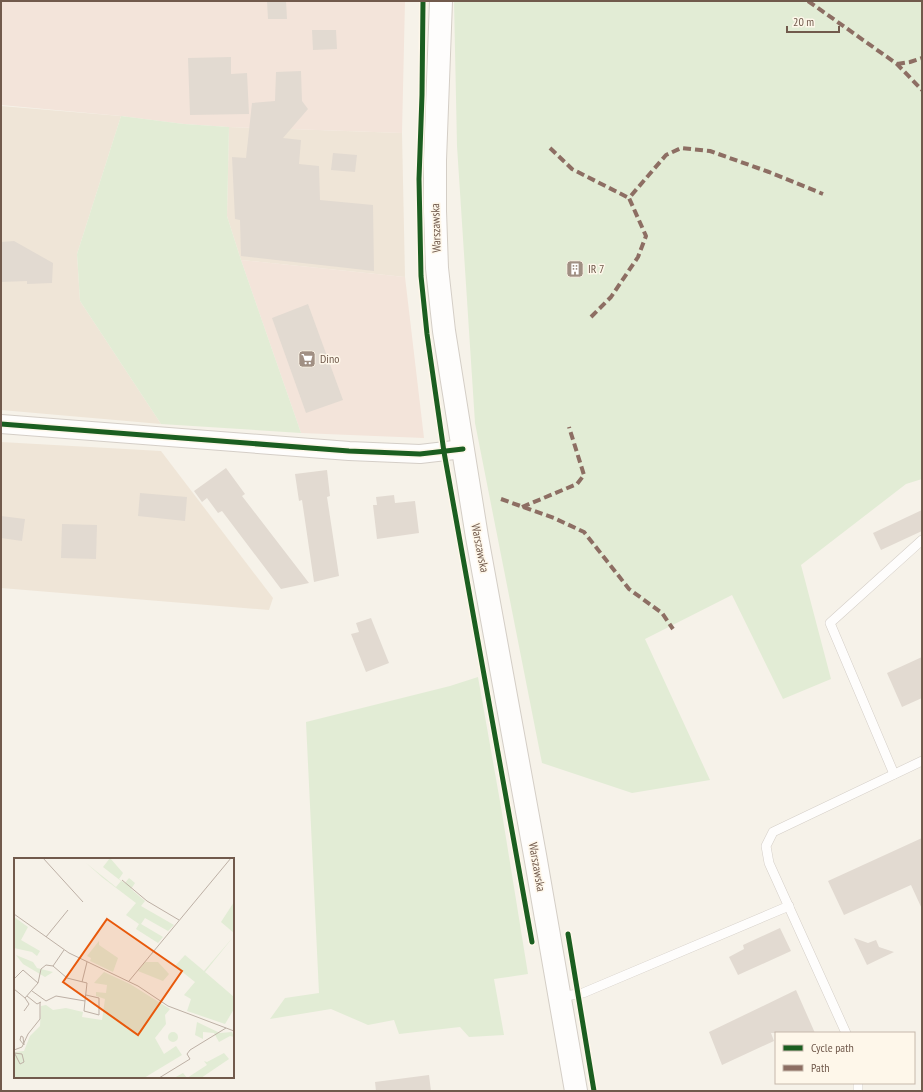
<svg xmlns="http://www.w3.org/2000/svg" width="923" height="1092" viewBox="0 0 923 1092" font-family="'PT Sans Narrow',sans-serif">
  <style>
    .residential { fill: #efe5d7 }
    .commercial { fill: #f3e4da }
    .green { fill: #e2ecd5 }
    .building { fill: #e2dad1 }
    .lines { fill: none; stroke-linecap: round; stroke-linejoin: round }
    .lane-casing { stroke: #d4cec7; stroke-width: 10 }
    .street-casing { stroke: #d4cec7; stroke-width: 20 }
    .secondary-casing { stroke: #d4cec6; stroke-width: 24 }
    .lane { stroke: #fefdfc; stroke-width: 9 }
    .street { stroke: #fefdfc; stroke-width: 18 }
    .secondary { stroke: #fefdfc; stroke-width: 22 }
    .quiet { stroke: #8d6e63; stroke-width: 4; stroke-dasharray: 8 4; stroke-linecap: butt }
    .cycleway-casing { stroke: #fef7ea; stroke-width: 8 }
    .cycleway { stroke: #1b5e20; stroke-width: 5 }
    .labels { text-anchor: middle; stroke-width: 3; stroke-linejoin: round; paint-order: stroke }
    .street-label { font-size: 12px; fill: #715a4c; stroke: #fef7ea }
    .poi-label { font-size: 12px; fill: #715a4c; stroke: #fef7ea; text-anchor: start }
    .inset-road { fill: none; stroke: #bdb0a5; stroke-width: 1 }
    .view { fill: #e8590c; fill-opacity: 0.15; stroke: #e8590c; stroke-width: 2 }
    .inset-edge { fill: none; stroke: #715a4c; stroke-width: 2 }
  </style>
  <rect width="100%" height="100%" fill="#f6f2e9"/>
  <!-- residential -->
  <g class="residential">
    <polygon points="1,106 121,116 77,254 80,301 161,424 1,410"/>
    <polygon points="229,127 402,133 405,277 241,260 227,216"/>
    <polygon points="1,442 161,451 273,598 269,610 1,588"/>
  </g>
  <!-- commercial -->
  <g class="commercial">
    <polygon points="2,1 405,1 402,133 229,127 184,124 121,116 1,105"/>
    <polygon points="241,260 405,277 424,438 301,433"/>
  </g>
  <!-- green -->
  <g class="green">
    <polygon points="454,1 922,1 922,479 906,484 801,565 831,679 783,699 732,595 645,639 710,780 632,793 542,763 475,423 457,146"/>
    <polygon points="121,116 184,124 229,127 227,216 241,260 301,433 161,424 80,301 77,254"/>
    <polygon points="478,677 501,807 528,974 494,979 504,1035 469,1037 460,1027 399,1034 394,1020 368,1025 331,1009 270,1019 285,998 319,993 306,722 450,686"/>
  </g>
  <!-- building -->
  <g class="building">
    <polygon points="267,1 286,1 287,19 268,19"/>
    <polygon points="312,30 336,30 337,49 313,50"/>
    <polygon points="231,57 231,74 247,73 249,114 190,115 188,58"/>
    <polygon points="301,71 302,101 308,109 283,138 301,140 299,164 319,166 320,200 373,205 374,271 241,256 240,220 235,219 232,157 246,158 252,103 275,101 276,72"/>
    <polygon points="333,153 357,155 355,172 331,170"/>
    <polygon points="14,241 53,263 52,283 27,284 27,281 1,282 1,242"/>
    <polygon points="308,304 343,400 306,413 272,318"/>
    <polygon points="226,468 245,494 242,496 309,583 281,589 222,511 218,513 207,498 202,502 194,491"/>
    <polygon points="327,470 330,496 327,497 339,576 314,582 302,500 299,501 295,474"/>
    <polygon points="140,493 187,497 185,521 138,516"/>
    <polygon points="394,495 395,503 415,501 419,533 377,539 373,505 377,505 376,497"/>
    <polygon points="922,510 922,531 881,550 873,533"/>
    <polygon points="1,516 25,519 22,541 1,538"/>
    <polygon points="62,524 97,525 96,559 61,558"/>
    <polygon points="371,618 389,663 366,672 351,634 359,632 356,623"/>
    <polygon points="922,657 922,698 902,707 887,673"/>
    <polygon points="922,838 922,909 911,885 844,915 828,881"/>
    <polygon points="780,928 791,951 738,975 729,957 744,949 743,945"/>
    <polygon points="854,938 868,943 876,940 879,947 894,952 867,965"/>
    <polygon points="796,990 815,1033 771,1033 774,1041 722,1065 709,1032"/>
    <polygon points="429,1075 431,1091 376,1091 375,1082"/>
  </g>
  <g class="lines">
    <defs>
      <g id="lane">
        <polyline points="894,774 830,623 922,540"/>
        <polyline points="560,997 583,993 789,906"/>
        <polyline points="846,1033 769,863 766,846 773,832 922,761"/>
        <polyline points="858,1091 858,1083"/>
      </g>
      <polyline id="street" points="1,424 349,451 420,454 463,449"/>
      <polyline id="secondary" points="441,1 435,160 435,211 437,268 444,331 477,537 535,855 576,1091"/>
    </defs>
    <!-- lane casing -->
    <use href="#lane" class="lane-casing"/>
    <!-- street casing -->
    <use href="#street" class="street-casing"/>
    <!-- secondary casing -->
    <use href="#secondary" class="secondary-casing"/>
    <!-- lane -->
    <use href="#lane" class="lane"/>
    <!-- street -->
    <use href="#street" class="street"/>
    <!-- secondary -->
    <use href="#secondary" class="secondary"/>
    <!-- quiet -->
    <g class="quiet">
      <polyline points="808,1 897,64 922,90"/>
      <polyline points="897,64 910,62 922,58"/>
      <polyline points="550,148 572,169 629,198"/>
      <polyline points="591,317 611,297 638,257 646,236 629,198 666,155 681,148 710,151 769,172 823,194"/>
      <polyline points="501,499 554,518 584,532 629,589 662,613 673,629"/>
      <polyline points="522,507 577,484 584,475 569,427"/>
    </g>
    <defs>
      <g id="cycleway">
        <polyline points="423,1 422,95 419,179 421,276 427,334 444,452 532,942"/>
        <polyline points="1,424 349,451 420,454 463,449"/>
        <polyline points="568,934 594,1091"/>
      </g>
    </defs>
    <!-- cycleway casing -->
    <use href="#cycleway" class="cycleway-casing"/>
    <!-- cycleway -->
    <use href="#cycleway" class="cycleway"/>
  </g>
  <!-- icons -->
  <defs>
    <symbol id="building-square" viewBox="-11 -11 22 22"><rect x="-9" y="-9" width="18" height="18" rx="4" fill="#a08f83" stroke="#fef7ea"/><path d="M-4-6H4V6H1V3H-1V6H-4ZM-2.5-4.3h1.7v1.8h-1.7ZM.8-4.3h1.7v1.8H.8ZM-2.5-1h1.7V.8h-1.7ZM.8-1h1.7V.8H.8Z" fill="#fff"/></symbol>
    <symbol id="supermarket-square" viewBox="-11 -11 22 22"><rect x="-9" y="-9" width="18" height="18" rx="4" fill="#a08f83" stroke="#fef7ea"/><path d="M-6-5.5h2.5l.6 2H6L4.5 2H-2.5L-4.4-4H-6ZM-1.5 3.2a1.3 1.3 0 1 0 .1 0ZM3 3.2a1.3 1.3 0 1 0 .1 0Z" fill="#fff"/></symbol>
  </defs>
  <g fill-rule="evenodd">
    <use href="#building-square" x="565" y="259" width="20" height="20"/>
    <use href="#supermarket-square" x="297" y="349" width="20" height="20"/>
  </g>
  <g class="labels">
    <!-- street labels -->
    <g class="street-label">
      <text transform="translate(436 228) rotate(-92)" y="4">Warszawska</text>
      <text transform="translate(480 548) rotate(79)" y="4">Warszawska</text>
      <text transform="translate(537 867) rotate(80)" y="4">Warszawska</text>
    </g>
    <!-- poi labels -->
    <g class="poi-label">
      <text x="588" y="273">IR 7</text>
      <text x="320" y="363">Dino</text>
    </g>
  </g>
  <!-- overview -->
  <g transform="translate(14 858)">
    <rect width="220" height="220" fill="#f6f2e9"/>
    <path d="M96 0 109 15 105 21 111 25 115 20 121 25 117 31 131 43 127 48 160 67 154 73 131 60 127 66 149 79 144 85 122 71 125 66 112 57 122 45 89 20 72 5 102 29 107 23 89 9ZM220 44V75L207 64ZM0 59 14 69 7 82 26 93 23 98 18 94 0 90ZM220 78 191 114 220 139V151L211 166 173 153 177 141 170 137 181 124 161 108 171 97 190 113ZM85 83V87L104 100 99 114 76 103 77 100 73 98ZM2 97 19 104 23 110 39 114 31 119 9 106ZM131 104H144L155 116 149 123 124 113ZM90 114 116 126 156 151 151 157 152 166 141 180 150 196 162 188 168 197 130 220H0V194L10 193 16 178 26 168 27 148 32 147 39 152 52 150 69 154 68 159 88 162 91 141 82 138V134L92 135 93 127 80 125ZM183 164 206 175 218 174 220 179 216 178 205 184 200 175 189 174V181L181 177ZM154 179a5 5 0 1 1 10 0a5 5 0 1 1-10 0ZM210 195 215 201 187 220H160L169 215 173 220 193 207 190 203 193 204Z" fill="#e2ecd5"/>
    <path class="inset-road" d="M29 0 69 44M108 22 133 43 165 62M0 56 55 95 124 128 154 148 220 173M32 79 54 52M0 121 9 112 24 125M115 123 217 0M68 124 73 104M0 131 11 140M18 133 32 143 42 138 71 143 73 125 53 120 39 108M13 138 23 146 27 144M71 143 70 153 85 157V140L72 137M10 153 15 146 11 140 24 125 27 111 32 107 39 108 50 92M7 178 9 179 10 187 6 182ZM0 192 8 189 14 176 26 161V144M0 194 6 206 10 204 8 196 0 195M145 220 176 201 173 196 176 192 212 170"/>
    <path class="view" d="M93 61 168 113 124 177 49 124Z"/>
    <rect width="220" height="220" class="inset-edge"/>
  </g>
  <!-- border -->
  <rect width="923" height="1092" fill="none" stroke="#715a4c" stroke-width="4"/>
  <!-- legend -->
  <rect x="775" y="1032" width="140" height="52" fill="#fef7ea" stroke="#c6b8ab"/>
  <rect x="783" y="1045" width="20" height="6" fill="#1b5e20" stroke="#c6b8ab"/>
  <text x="811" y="1052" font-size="12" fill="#715a4c">Cycle path</text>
  <rect x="783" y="1065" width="20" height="6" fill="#8d6e63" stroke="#c6b8ab"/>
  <text x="811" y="1072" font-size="12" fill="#715a4c">Path</text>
  <!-- scale -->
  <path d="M787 26v6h52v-6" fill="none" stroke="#715a4c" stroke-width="2"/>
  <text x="793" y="26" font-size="12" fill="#715a4c" stroke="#fef7ea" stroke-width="3" paint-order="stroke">20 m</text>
</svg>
